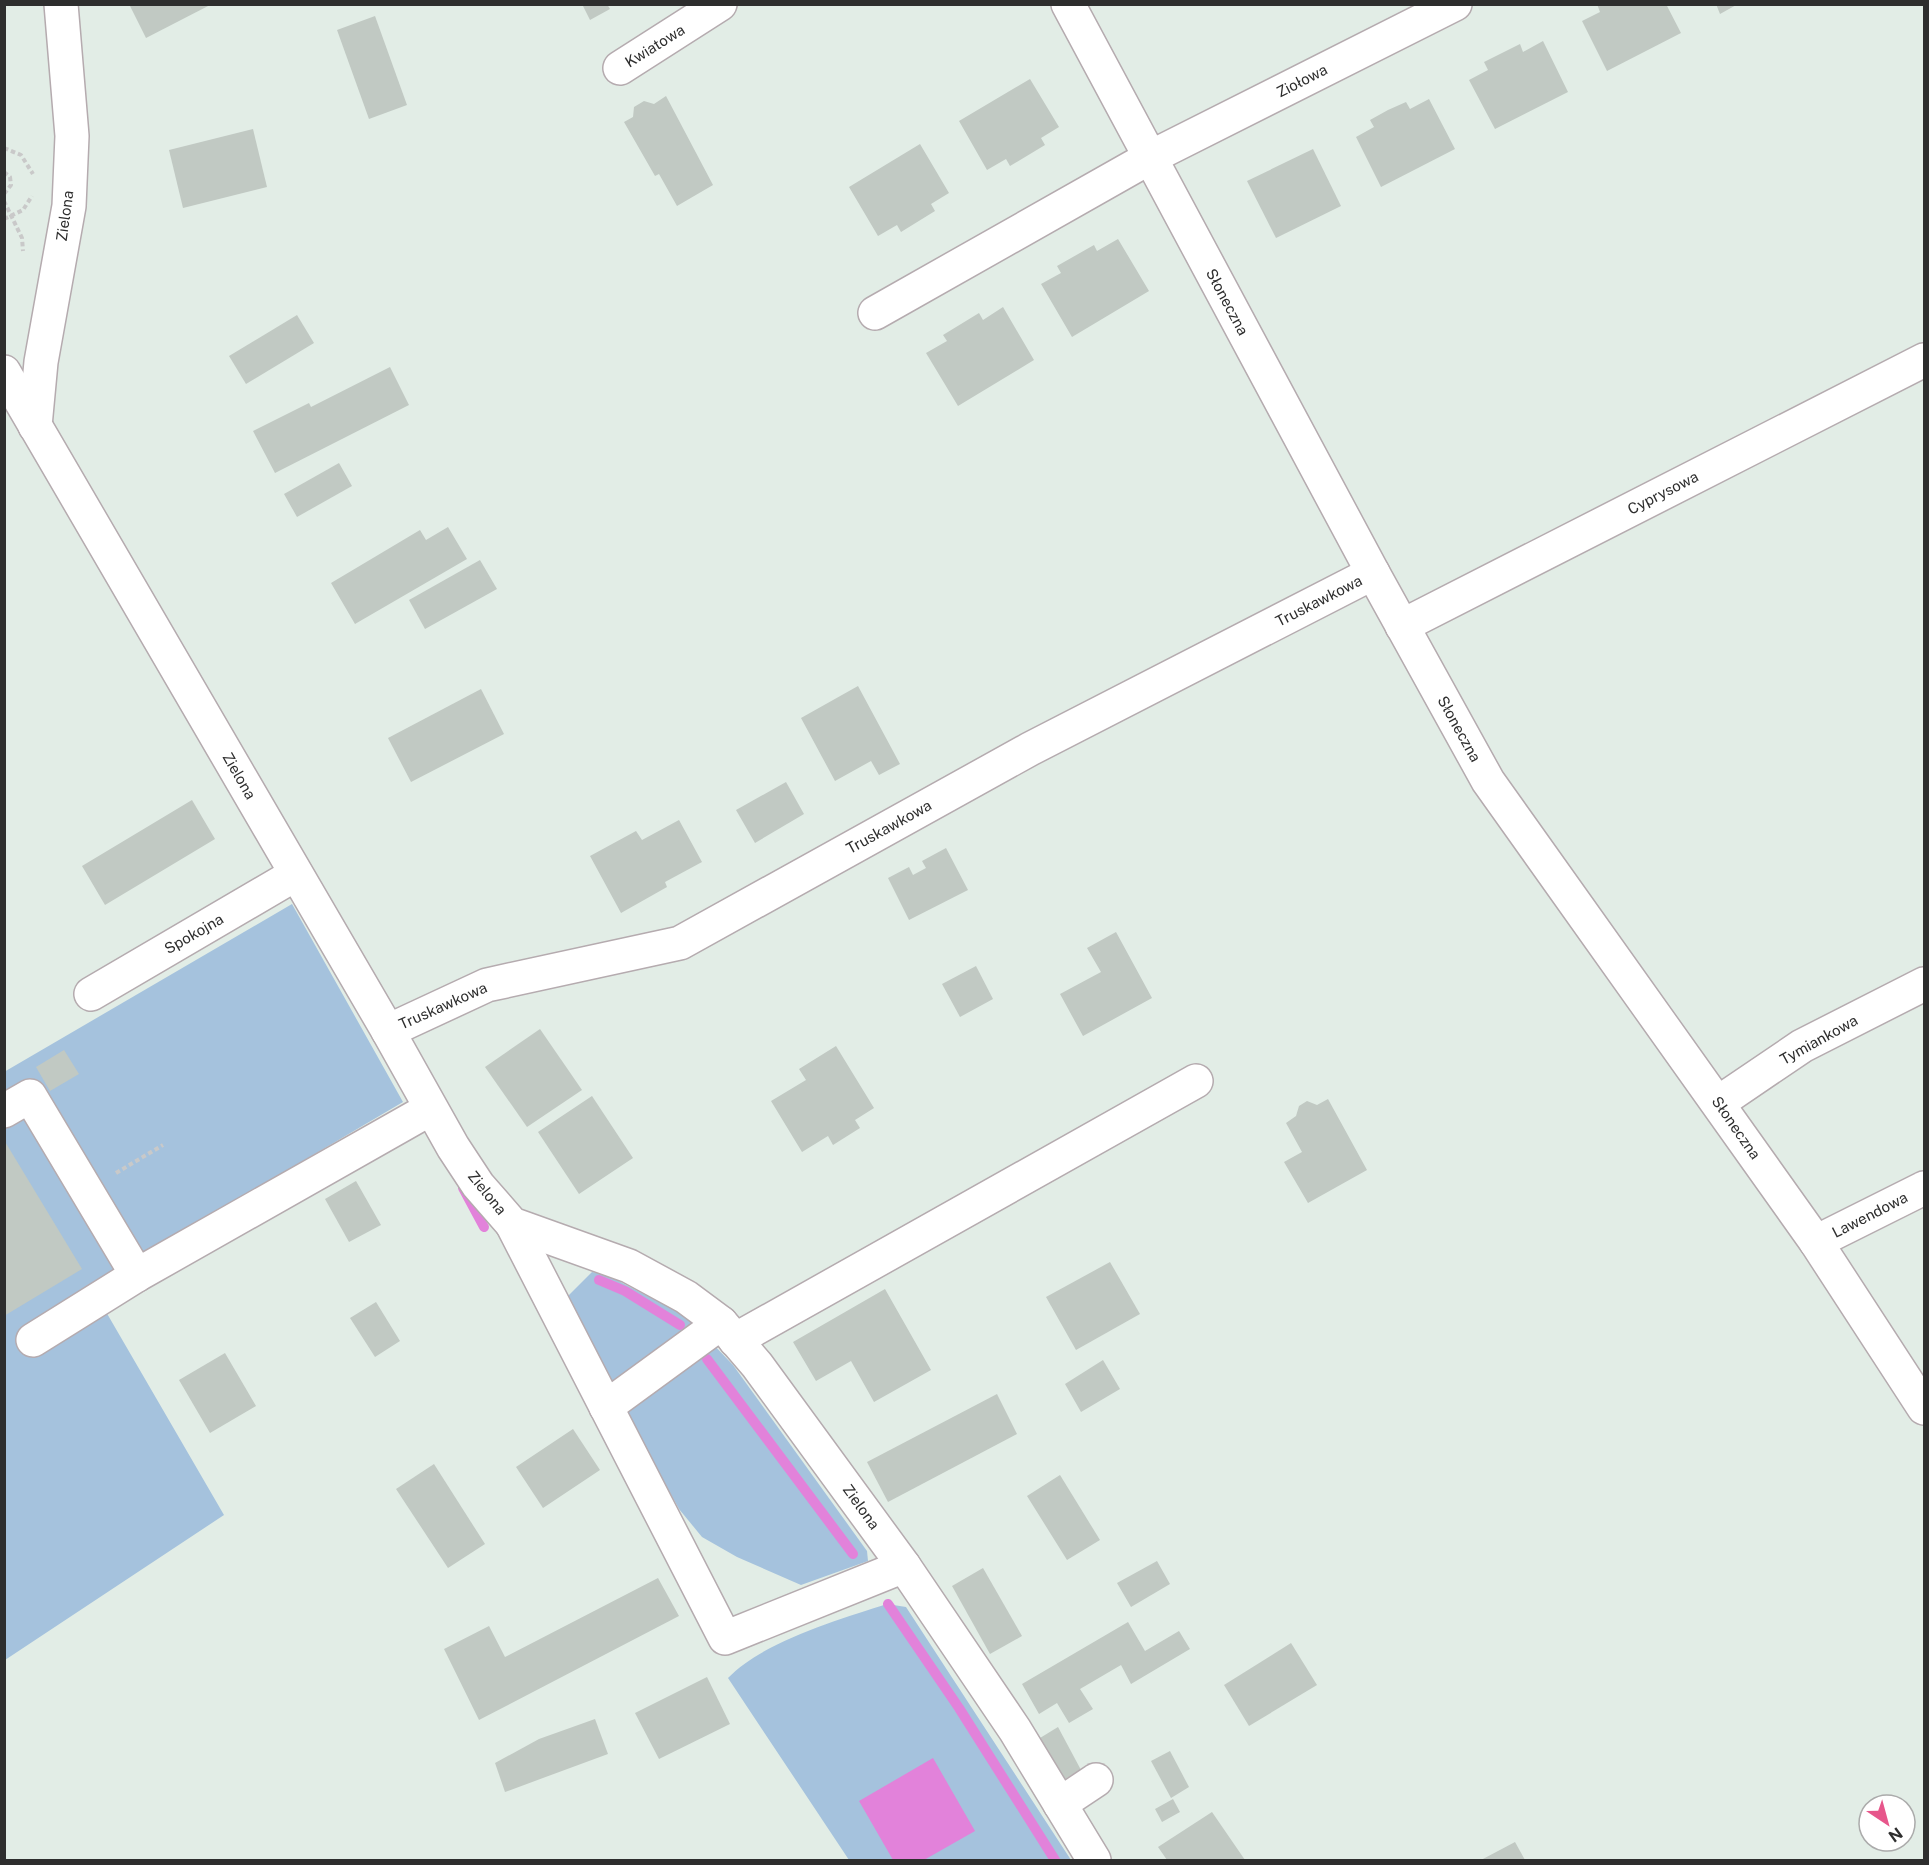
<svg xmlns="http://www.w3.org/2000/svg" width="1929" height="1865" viewBox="0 0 1929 1865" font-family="'Public Sans',sans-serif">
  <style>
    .green { fill: #a5c2dd }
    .water { fill: #e282da }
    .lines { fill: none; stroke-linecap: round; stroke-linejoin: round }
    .stream { stroke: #e282da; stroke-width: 10 }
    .building { fill: #c1c9c3 }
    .minor-casing { stroke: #b5abaf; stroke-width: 36 }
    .path { stroke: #c9c9c9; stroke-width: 4; stroke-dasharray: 4.5 3; stroke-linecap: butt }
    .minor { stroke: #fff; stroke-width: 33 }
    .labels { text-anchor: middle; stroke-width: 6; stroke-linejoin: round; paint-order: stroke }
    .street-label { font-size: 15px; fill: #2e2e2e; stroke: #fff }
  </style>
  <rect width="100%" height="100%" fill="#e2ede6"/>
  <!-- green -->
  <g class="green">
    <polygon points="292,904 403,1102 91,1286 224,1515 5,1660 4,1072"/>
    <polygon points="592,1272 605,1274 686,1316 733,1365 867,1551 868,1561 801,1585 737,1557 702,1537 679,1509 597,1361 567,1297"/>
    <path d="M887 1604 906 1607 1071 1860H849L728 1678C764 1641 838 1620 887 1604Z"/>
  </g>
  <!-- water -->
  <polygon class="water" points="933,1758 975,1831 924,1860 893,1860 859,1801"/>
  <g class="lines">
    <!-- stream -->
    <g class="stream">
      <polyline points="463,1188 484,1227"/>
      <polyline points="599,1280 625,1291 680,1325"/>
      <polyline points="707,1359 853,1554"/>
      <polyline points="888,1604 959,1708 1055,1860"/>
    </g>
  </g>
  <!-- building -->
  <g class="building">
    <polygon points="129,4 212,4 146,38"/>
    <polygon points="582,4 607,4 610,9 590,20"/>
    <polygon points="1597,4 1666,4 1681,33 1607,71 1582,21 1600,12"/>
    <polygon points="1716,4 1738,4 1720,14"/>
    <polygon points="375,16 407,105 369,119 337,30"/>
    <polygon points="1543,41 1568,92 1495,129 1469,80 1488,70 1484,62 1520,44 1523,52"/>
    <polygon points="1030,79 1059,127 1041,138 1045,145 1010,166 1006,159 987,170 959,121"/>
    <polygon points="666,96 713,185 677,206 659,174 655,176 624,122 633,117 634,107 644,101 654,104"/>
    <polygon points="1429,99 1455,149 1381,187 1356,137 1374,127 1370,120 1388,110 1406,102 1410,109"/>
    <polygon points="253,129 267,187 183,208 169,150"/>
    <polygon points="920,144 949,193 931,204 935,211 901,232 897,225 878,236 849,187"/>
    <polygon points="1313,149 1341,206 1276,238 1247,181"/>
    <polygon points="1118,239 1149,291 1072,337 1041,284 1061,273 1057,266 1094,245 1097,251"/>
    <polygon points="1003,307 1034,360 958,406 926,353 947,341 943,335 979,313 983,320"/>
    <polygon points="297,315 314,343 246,384 229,356"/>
    <polygon points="390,367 409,405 275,473 253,431 309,403 311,407"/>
    <polygon points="339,463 352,486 297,517 284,494"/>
    <polygon points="448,527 467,559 355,624 331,583 420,530 426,540"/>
    <polygon points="480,560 497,589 425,629 409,600"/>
    <polygon points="858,686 900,764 879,775 871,761 835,781 801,718"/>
    <polygon points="481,689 504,734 411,782 388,738"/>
    <polygon points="786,782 804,814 755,843 736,810"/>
    <polygon points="192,800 215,839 105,905 82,866"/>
    <polygon points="679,820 702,862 665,882 667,887 621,913 590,856 636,831 642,840"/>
    <polygon points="946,848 968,890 909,920 888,878 909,867 913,875 926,868 922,861"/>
    <polygon points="1116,932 1152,998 1083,1036 1060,994 1101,972 1087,948"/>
    <polygon points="976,966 993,999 960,1017 942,984"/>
    <polygon points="540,1029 582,1090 527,1127 485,1067"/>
    <polygon points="836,1046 874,1108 855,1120 860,1128 833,1145 828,1136 802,1152 771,1101 806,1080 799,1069"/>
    <polygon points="64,1050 79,1074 50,1091 36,1067"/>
    <polygon points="592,1096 633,1158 579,1194 538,1132"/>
    <polygon points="1328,1099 1367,1170 1308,1203 1284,1162 1302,1152 1286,1123 1296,1116 1299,1106 1307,1101 1317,1105"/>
    <polygon points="4,1140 82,1269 4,1316"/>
    <polygon points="356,1181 381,1225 349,1242 325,1199"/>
    <polygon points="1110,1262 1140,1314 1076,1350 1046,1297"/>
    <polygon points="885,1289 931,1370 874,1402 851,1361 816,1381 793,1342"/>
    <polygon points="376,1302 400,1341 375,1357 350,1318"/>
    <polygon points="225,1353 256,1406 210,1433 179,1380"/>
    <polygon points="1103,1360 1120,1389 1081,1412 1065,1384"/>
    <polygon points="997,1394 1017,1434 888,1502 867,1462"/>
    <polygon points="573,1429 600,1470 543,1508 516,1467"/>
    <polygon points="434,1464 485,1544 448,1568 396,1489"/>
    <polygon points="1060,1475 1100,1540 1067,1560 1027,1496"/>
    <polygon points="1157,1561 1170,1584 1131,1607 1117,1583"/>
    <polygon points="983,1568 1022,1636 990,1654 952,1586"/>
    <polygon points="658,1578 679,1616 479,1720 444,1649 489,1626 505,1657"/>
    <polygon points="1128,1622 1145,1651 1179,1631 1190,1649 1131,1684 1121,1665 1080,1689 1093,1709 1069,1723 1057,1703 1039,1714 1022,1684"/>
    <polygon points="1291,1643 1317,1685 1249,1726 1224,1685"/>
    <polygon points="707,1677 730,1724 659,1759 635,1713"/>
    <polygon points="595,1719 608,1754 505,1792 495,1763 539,1739"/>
    <polygon points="1058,1727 1081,1770 1065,1779 1040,1738"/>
    <polygon points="1170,1751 1189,1787 1171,1798 1151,1761"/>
    <polygon points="1173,1799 1180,1812 1162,1822 1155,1809"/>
    <polygon points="1212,1812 1245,1860 1167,1860 1158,1847"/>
    <polygon points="1515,1842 1525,1860 1481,1860"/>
  </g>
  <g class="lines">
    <defs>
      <g id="minor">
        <polyline points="1068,4 1373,573 1488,781 1816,1242 1924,1408"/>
        <polyline points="620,68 720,4"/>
        <polyline points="875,313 1149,158 1455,4"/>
        <polyline points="4,372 388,1031 453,1147 478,1185 512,1224 629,1266 686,1297 721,1323 757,1365 904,1566 1015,1730 1094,1860"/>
        <polyline points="35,426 41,362 69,206 72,136 61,4"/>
        <polyline points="1402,626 1924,360"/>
        <polyline points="91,994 296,874"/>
        <polyline points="388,1031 487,985 680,943 1030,749 1373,573"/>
        <polyline points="1718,1103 1802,1046 1924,984"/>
        <polyline points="4,1111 30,1096 137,1275"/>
        <polyline points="512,1224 725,1638 904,1566"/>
        <polyline points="1816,1242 1924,1188"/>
        <polyline points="33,1340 137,1275 430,1109"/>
        <polyline points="735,1340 1196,1081"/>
        <polyline points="606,1407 721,1323"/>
        <polyline points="1060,1804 1096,1780"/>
      </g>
    </defs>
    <!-- minor casing -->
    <use href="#minor" class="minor-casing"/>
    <!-- path -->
    <g class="path">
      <polyline points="4,148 21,155 33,174"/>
      <polyline points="4,172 10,177 11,185 4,194"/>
      <polyline points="4,201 22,238 23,251"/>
      <polyline points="4,219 23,210 32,196"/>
      <polyline points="116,1173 163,1145"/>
    </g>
    <!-- minor -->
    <use href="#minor" class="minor"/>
  </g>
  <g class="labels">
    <!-- street labels -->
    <g class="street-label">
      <text transform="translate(655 46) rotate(-32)" y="5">Kwiatowa</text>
      <text transform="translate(1302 81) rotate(-27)" y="5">Ziołowa</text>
      <text transform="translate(65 216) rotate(-82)" y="5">Zielona</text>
      <text transform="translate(1227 302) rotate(62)" y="5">Słoneczna</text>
      <text transform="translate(1663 493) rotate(-27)" y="5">Cyprysowa</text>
      <text transform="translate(1319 601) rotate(-27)" y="5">Truskawkowa</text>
      <text transform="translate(1459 729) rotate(61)" y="5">Słoneczna</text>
      <text transform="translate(239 776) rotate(60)" y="5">Zielona</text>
      <text transform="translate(889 827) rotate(-29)" y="5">Truskawkowa</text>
      <text transform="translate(194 934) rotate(-30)" y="5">Spokojna</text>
      <text transform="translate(443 1006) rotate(-24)" y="5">Truskawkowa</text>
      <text transform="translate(1819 1040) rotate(-29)" y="5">Tymiankowa</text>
      <text transform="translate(1736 1128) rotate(55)" y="5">Słoneczna</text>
      <text transform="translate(487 1193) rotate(51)" y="5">Zielona</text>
      <text transform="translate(1870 1215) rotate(-27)" y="5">Lawendowa</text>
      <text transform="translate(861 1507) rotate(54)" y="5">Zielona</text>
    </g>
  </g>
  <!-- border -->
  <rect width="1929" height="1865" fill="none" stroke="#2e2e2e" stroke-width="12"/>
  <!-- north arrow -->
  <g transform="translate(1887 1823) rotate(144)"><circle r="28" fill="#ffffff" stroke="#ababab" stroke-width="1.5"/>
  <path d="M0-4.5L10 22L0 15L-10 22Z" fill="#e7568b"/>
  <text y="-9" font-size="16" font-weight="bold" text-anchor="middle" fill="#2e2e2e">N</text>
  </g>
</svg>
